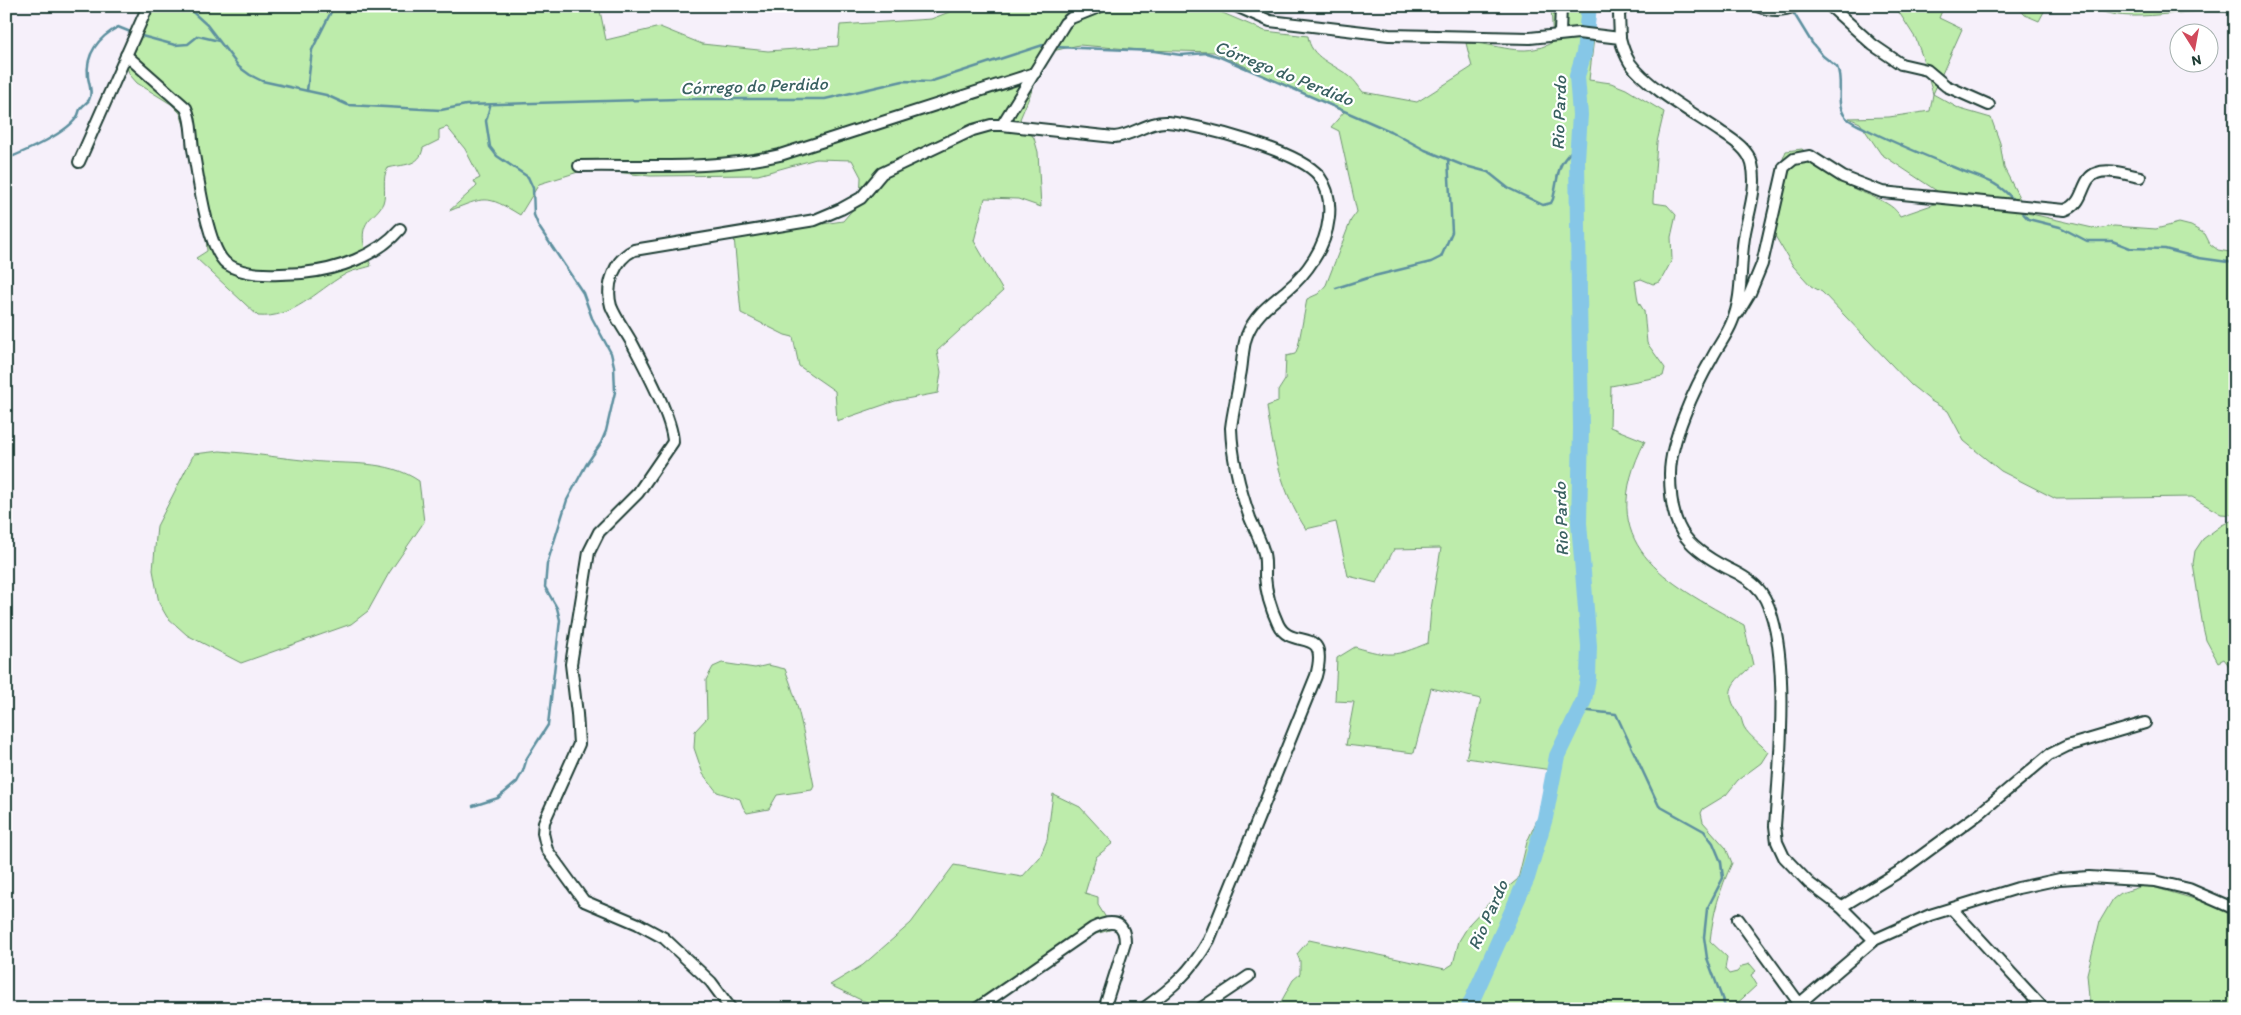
<svg xmlns="http://www.w3.org/2000/svg" width="2241" height="1015" viewBox="0 0 2241 1015" font-family="Itim,sans-serif">
  <style>
    .green { fill: #bdecab; stroke: #6e9470 }
    .lines { fill: none; stroke-linecap: round; stroke-linejoin: round }
    .stream { stroke: #5d909f; stroke-width: 2.5 }
    .river { stroke: #86c7e7; stroke-width: 16 }
    .minor-casing { stroke: #1f3d34; stroke-width: 14 }
    .minor { stroke: #fff; stroke-width: 10 }
    .labels { text-anchor: middle; stroke-width: 4.5; stroke-linejoin: round; paint-order: stroke }
    .water-label { font-size: 18px; font-style: italic; fill: #396061; stroke: #fff }
  </style>
  <rect width="100%" height="100%" fill="#f6f0fa"/>
  <filter id="ink" filterUnits="userSpaceOnUse"><feTurbulence type="fractalNoise" baseFrequency=".02" numOctaves="2"/><feDisplacementMap in="SourceGraphic" scale="10" xChannelSelector="R" yChannelSelector="G"/><feConvolveMatrix kernelMatrix="1 2 1 2 8 2 1 2 1" color-interpolation-filters="sRGB"/></filter>
  <g filter="url(#ink)">
    <!-- green -->
    <g class="green">
      <path d="M151 6H599L606 40 660 27 702 44 768 51 838 46 840 25 931 19 965 6H1194L1211 8 1265 31 1308 36C1310 58 1334 64 1349 76 1355 80 1358 86 1363 92L1417 102 1472 67 1466 43C1498 42 1521 60 1553 42L1551 6H1583L1579 35 1594 38 1589 80 1611 83 1626 89 1664 112 1657 142 1653 200V203L1667 205 1676 215 1671 237 1672 260 1660 282 1653 284 1641 279 1635 281 1638 301 1644 311 1647 343 1665 368 1663 376 1611 386 1610 427 1645 441C1592 545 1664 581 1744 625L1753 665C1732 683 1722 690 1740 716 1742 719 1742 723 1744 727 1749 736 1761 744 1768 752L1761 763 1738 780 1726 795 1703 809 1701 813 1703 822 1726 848 1732 863C1720 889 1713 913 1710 941L1727 957 1725 969 1729 974 1737 972 1742 966 1750 964 1756 971 1751 975 1757 985 1731 1009H1277L1293 980 1300 974V961L1297 954 1309 940 1445 969 1453 964 1459 941 1470 923 1489 903 1518 879 1527 842 1559 771 1466 758 1481 699 1431 688 1414 753 1346 745 1354 702 1335 701 1337 658 1355 647C1390 657 1394 657 1428 643L1431 609 1441 548 1394 549 1377 583 1348 576 1336 522 1306 529C1282 493 1272 448 1267 406L1278 402V391L1285 380 1286 356 1295 354 1298 347 1307 299 1318 294 1326 285 1351 220 1357 212 1339 131 1331 127 1344 112 1214 52 1141 50 1079 45 1048 52 1020 119 1034 138 1038 152 1041 207 1018 199 985 198 974 241 1003 291 937 351 941 372 938 393 895 401 837 421 835 391 799 366 793 337 785 335 741 313 734 237 843 221 860 201 861 177 852 160 816 159 758 175 650 176 588 169 539 184 520 215C486 194 485 197 449 211L477 186 474 181 480 178 465 149 447 127 439 130V140L423 148C420 167 402 164 388 168 381 178 387 192 383 203 380 210 373 215 368 221 358 235 366 252 371 266 362 269 352 270 344 275 316 291 293 319 258 316L196 258 207 251 206 238 186 131 180 113 171 104 137 83 130 75 125 63Z"/>
      <path d="M1895 6H1944L1939 18 1962 29 1933 94 1960 109 1991 118 2000 143 2004 168 2027 213 2097 229 2114 226 2156 229 2179 223 2191 226 2205 234 2210 244 2218 250 2235 253V515L2221 514 2192 497 2056 499 2001 471 1964 441 1948 411 1931 401 1911 385 1822 292 1811 286 1793 266 1772 231 1779 169 1786 151 1802 149C1818 161 1832 176 1849 186 1864 195 1891 200 1900 216L1949 199 1881 154 1860 123 1849 118 1889 117 1930 111 1933 94 1922 56 1916 39Z"/>
      <polygon points="2017,6 2047,6 2039,21 2025,15"/>
      <path d="M2087 6H2235V13C2186 4 2133 29 2087 6Z"/>
      <path d="M220 451C250 453 281 458 311 461 348 465 387 459 419 481L424 522 389 573 368 611 351 624 241 663 187 635 167 617 159 603 153 570 157 526 194 454Z"/>
      <polygon points="2235,519 2235,669 2230,667 2224,659 2218,662 2206,640 2203,627 2193,564 2195,551 2203,539 2222,525"/>
      <path d="M722 663 755 668 768 665 785 669C800 706 806 746 814 786L812 790 777 795 769 809 747 813 743 807 740 799 717 792 703 774 694 748 695 731 707 718 706 680 713 667Z"/>
      <polygon points="1053,794 1080,807 1113,843 1096,857 1085,893 1098,897 1098,905 1113,929 1089,936 978,1009 891,1009 861,1000 830,985 863,965 911,923 954,865 1022,877 1040,857 1047,840"/>
      <polygon points="2146,885 2222,907 2235,915 2235,1009 2090,1009 2087,974 2100,921 2113,899 2121,893"/>
    </g>
    <g class="lines">
      <!-- stream -->
      <g class="stream">
        <polyline points="186,6 207,25 239,67 250,75 262,81 326,95 348,105 441,110 466,105 533,103 679,99 825,99 903,81 929,82 1043,45 1047,46"/>
        <path d="M1793 12 1812 43 1823 56 1837 67C1844 81 1835 102 1844 115 1848 122 1859 125 1866 129 1894 143 1924 155 1953 167 1978 178 1997 179 2015 202"/>
        <polyline points="138,35 175,45 188,44 198,36 219,41"/>
        <path d="M1055 47 1154 51 1181 55 1207 53 1220 57 1390 131 1425 150 1462 165 1488 172 1508 188 1543 205 1551 203 1553 199C1560 172 1554 166 1578 145"/>
        <polyline points="307,91 312,50 334,6"/>
        <path d="M6 159C24 152 70 132 78 115 79 113 79 110 81 108 83 105 87 103 89 100 93 93 89 84 88 77 85 54 99 37 118 27L133 33"/>
        <polyline points="2019,209 2028,219 2060,227 2087,241 2112,241 2130,248 2165,249 2199,258 2235,263"/>
        <polyline points="1336,288 1374,276 1431,262 1441,257 1452,232 1448,159"/>
        <polyline points="1580,710 1616,714 1659,806 1704,831 1713,843 1721,862 1723,878 1707,909 1704,937 1707,958 1726,1009"/>
        <polyline points="473,806 498,798 517,782 523,771 527,758 548,725 560,620 557,608 545,587 547,564 567,500 586,465 601,443 606,431 615,392 614,366 611,353 592,318 583,293 539,227 534,215 533,188 528,177 497,156 490,147 486,121 490,106"/>
      </g>
      <!-- river -->
      <polyline class="river" points="1468,1009 1527,878 1545,818 1557,756 1584,700 1588,678 1589,646 1579,523 1581,428 1577,159 1580,115 1577,76 1584,53 1589,6"/>
      <defs>
        <g id="minor">
          <path d="M1101 6 1071 18 1065 23 1002 125 1114 137C1133 136 1148 121 1167 122 1200 125 1300 151 1319 176 1337 200 1329 236 1314 259 1307 270 1297 282 1287 290 1271 304 1255 314 1247 335 1242 347 1243 363 1240 376 1238 393 1233 410 1231 428 1232 457 1240 490 1250 518 1254 528 1260 539 1263 550 1266 558 1265 568 1265 576 1266 593 1271 609 1278 624 1291 652 1330 623 1316 676L1209 940C1191 972 1172 988 1143 1009"/>
          <path d="M1236 6 1270 21 1389 35 1530 38 1578 33 1620 38C1622 46 1625 55 1630 63 1648 88 1695 114 1721 132 1733 140 1748 149 1752 164 1758 185 1749 211 1745 232 1739 261 1744 295 1732 322 1727 335 1718 346 1712 358 1695 387 1670 441 1670 474 1670 525 1682 545 1727 568 1738 573 1753 581 1761 592 1793 638 1779 770 1775 826L1777 842 1784 857 1809 883 1841 907 1874 940"/>
          <path d="M1757 6C1770 11 1782 12 1795 6"/>
          <polyline points="1830,6 1873,45 1901,64 1927,70 1946,86 1989,105"/>
          <polyline points="1560,33 1561,6"/>
          <polyline points="1620,38 1619,14 1623,6"/>
          <path d="M126 55 186 108C192 120 191 135 193 149 198 174 207 250 227 264 248 278 278 274 302 273 337 270 377 256 400 229"/>
          <polyline points="79,162 148,6"/>
          <path d="M579 166C646 165 715 170 780 155L1035 73"/>
          <path d="M1738 313 1750 293 1762 264 1784 167 1794 159 1810 156 1843 177 1882 192 2065 210C2086 204 2080 178 2097 173 2109 168 2128 175 2140 177"/>
          <polyline points="1841,907 1902,870 1980,813 2049,755 2067,746 2145,723"/>
          <polyline points="1952,909 2044,1009"/>
          <polyline points="1738,919 1799,1003"/>
          <path d="M731 1009 711 982 664 938 638 924 584 901 547 850 543 833 544 822 579 744 577 714 571 664 589 552 599 532 638 493 673 442C672 417 644 366 632 343 625 330 616 319 611 306 605 285 615 259 634 250L815 220 841 209 861 198 882 173 973 130 991 125H1002"/>
          <path d="M976 1009 1093 928C1110 920 1125 919 1125 943L1104 1009"/>
          <polyline points="1200,1009 1249,976"/>
          <polyline points="1793,1009 1874,940 1930,915 2018,888 2060,879 2089,877 2155,881 2189,889 2235,909"/>
        </g>
      </defs>
      <!-- minor casing -->
      <use href="#minor" class="minor-casing"/>
      <!-- minor -->
      <use href="#minor" class="minor"/>
    </g>
  </g>
  <g class="labels">
    <!-- water labels -->
    <g class="water-label">
      <text transform="translate(1284 73) rotate(22)" y="6">Córrego do Perdido</text>
      <text transform="translate(754 86) rotate(-2)" y="6">Córrego do Perdido</text>
      <text transform="translate(1559 113) rotate(-88)" y="6">Rio Pardo</text>
      <text transform="translate(1561 519) rotate(-92)" y="6">Rio Pardo</text>
      <text transform="translate(1488 915) rotate(-66)" y="6">Rio Pardo</text>
    </g>
  </g>
  <!-- margin -->
  <rect width="2241" height="1015" fill="none" stroke="#fff" stroke-width="25"/>
  <rect x="12" y="12" width="2216" height="990" fill="none" stroke="#1f3d34" stroke-width="2" filter="url(#ink)"/>
  <!-- north arrow -->
  <g transform="translate(2194 48) rotate(169)"><circle r="24" fill="#ffffff" stroke="#a5b1ae"/>
  <path d="M0-4L9 19L0 12L-9 19Z" fill="#d1495b"/>
  <text y="-8" font-size="14" font-weight="bold" text-anchor="middle" fill="#1f3d34">N</text>
  </g>
</svg>
